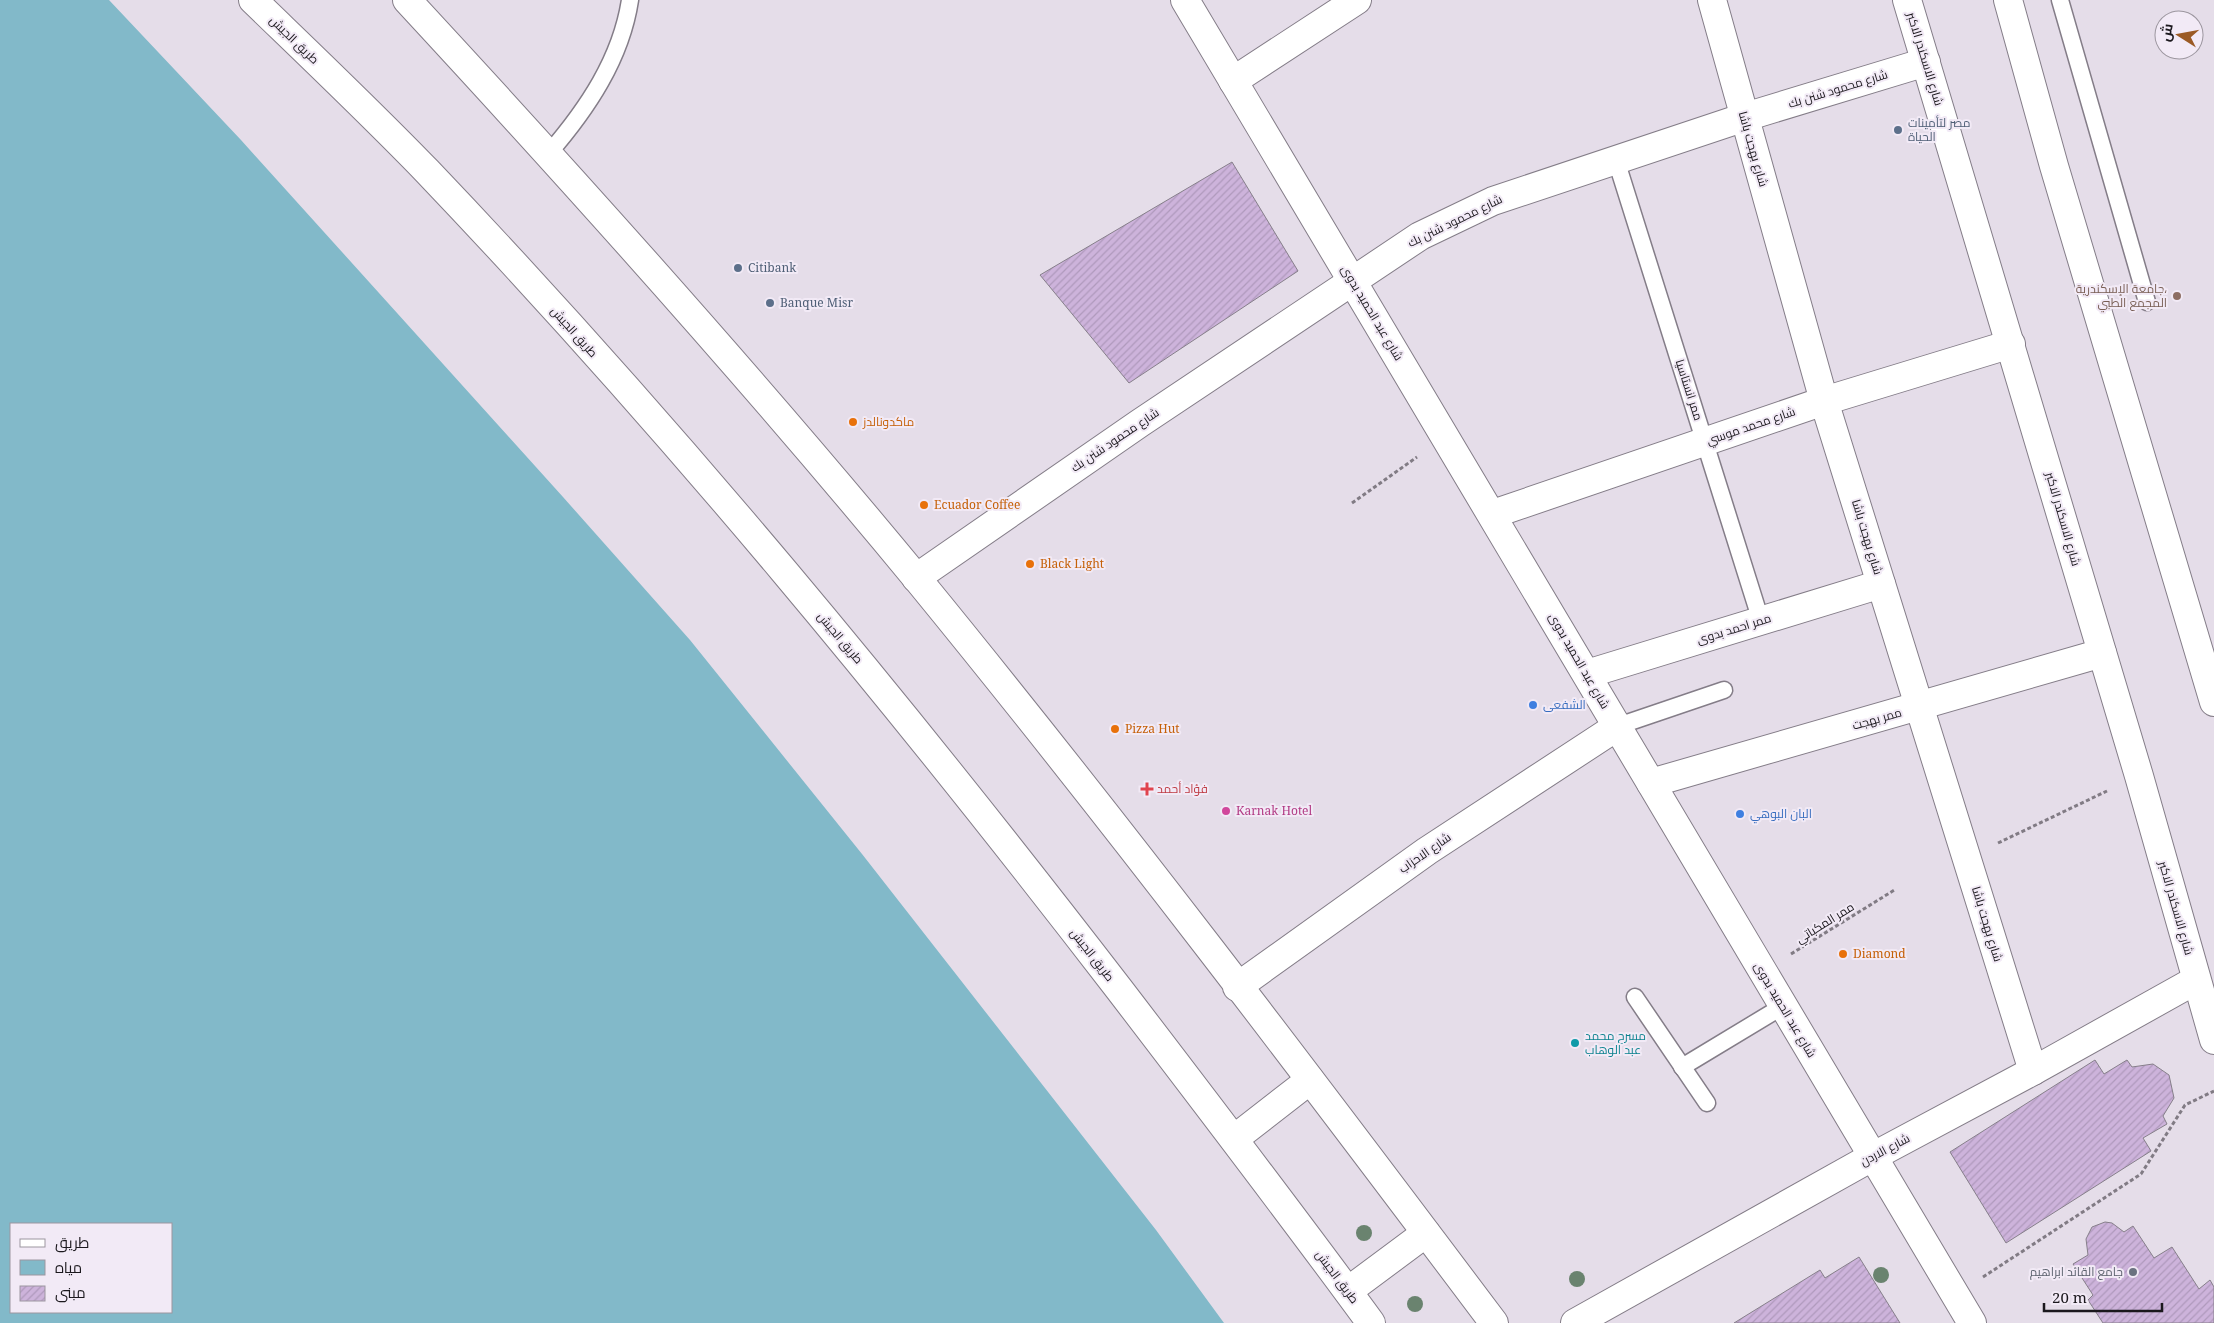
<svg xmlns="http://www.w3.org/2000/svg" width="2214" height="1323" viewBox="0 0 2214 1323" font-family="'Noto Serif',Cairo,serif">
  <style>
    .water { fill: #82b9c9; fill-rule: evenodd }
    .building { fill: url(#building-hatch); stroke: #867f8a }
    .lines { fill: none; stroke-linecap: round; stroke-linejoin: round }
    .service-casing { stroke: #847d88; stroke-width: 19 }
    .minor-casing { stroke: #847d88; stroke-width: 30 }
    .tertiary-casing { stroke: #847d88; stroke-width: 30 }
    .secondary-casing { stroke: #847d88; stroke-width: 30 }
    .trunk-casing { stroke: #847d88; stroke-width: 30 }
    .path { stroke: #817b84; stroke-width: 3; stroke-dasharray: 4 2.5; stroke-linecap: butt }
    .service { stroke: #fff; stroke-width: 16 }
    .minor { stroke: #fff; stroke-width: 28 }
    .tertiary { stroke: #fff; stroke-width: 28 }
    .secondary { stroke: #fff; stroke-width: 28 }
    .trunk { stroke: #fff; stroke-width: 28 }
    .tree { fill: #6a836f }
    .service-dot { fill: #5c6f8a; stroke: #f2eaf6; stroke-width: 2 }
    .education-dot { fill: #8d6e63; stroke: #f2eaf6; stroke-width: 2 }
    .food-dot { fill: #e8710a; stroke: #f2eaf6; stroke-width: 2 }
    .shop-dot { fill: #3f7fe0; stroke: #f2eaf6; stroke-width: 2 }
    .health-dot { fill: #e0444e; stroke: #f2eaf6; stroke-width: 2 }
    .hotel-dot { fill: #d1479c; stroke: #f2eaf6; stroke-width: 2 }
    .culture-dot { fill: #0f9aa8; stroke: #f2eaf6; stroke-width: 2 }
    .worship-dot { fill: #6b7280; stroke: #f2eaf6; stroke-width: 2 }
    .labels { text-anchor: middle; stroke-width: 4; stroke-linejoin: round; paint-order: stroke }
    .street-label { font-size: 12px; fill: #1b181d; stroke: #f2eaf6 }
    .service-label { font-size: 12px; fill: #4e5e75; stroke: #f2eaf6; text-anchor: start }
    .education-label { font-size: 12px; fill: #785e54; stroke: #f2eaf6; text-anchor: end }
    .food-label { font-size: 12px; fill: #c56008; stroke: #f2eaf6; text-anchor: start }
    .shop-label { font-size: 12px; fill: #366cbe; stroke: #f2eaf6; text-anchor: start }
    .health-label { font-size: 12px; fill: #be3a42; stroke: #f2eaf6; text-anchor: start }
    .hotel-label { font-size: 12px; fill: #b23c85; stroke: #f2eaf6; text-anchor: start }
    .culture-label { font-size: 12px; fill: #0d838f; stroke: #f2eaf6; text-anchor: start }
    .worship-label { font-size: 12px; fill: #5b616d; stroke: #f2eaf6; text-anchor: end }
  </style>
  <defs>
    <pattern id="building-hatch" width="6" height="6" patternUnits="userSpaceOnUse" patternTransform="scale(1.25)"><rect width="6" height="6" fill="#cdb3db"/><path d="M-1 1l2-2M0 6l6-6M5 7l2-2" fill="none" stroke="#af99bc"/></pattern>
  </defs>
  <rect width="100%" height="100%" fill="#e5dde9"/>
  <!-- water -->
  <path class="water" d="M0 0H109L241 140 563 497 690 640 862 854 1156 1230 1224 1323H0ZM11 1224H171V1312H11Z"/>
  <!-- building -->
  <g class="building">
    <polygon points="1232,162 1298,271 1129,383 1040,275"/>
    <polygon points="2095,1060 2104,1074 2127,1060 2132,1067 2153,1064 2169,1075 2174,1098 2163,1116 2167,1124 2143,1138 2151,1151 2006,1243 1950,1152"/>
    <polygon points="2105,1222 2112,1223 2124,1232 2133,1226 2154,1258 2172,1247 2199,1289 2210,1280 2214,1287 2214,1323 2103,1323 2088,1300 2093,1295 2073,1264 2088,1255 2086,1239 2092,1227"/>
    <polygon points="1859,1257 1900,1323 1734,1323 1820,1270 1825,1278"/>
  </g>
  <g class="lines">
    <defs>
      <g id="service">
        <polyline points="2060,0 2147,302"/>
        <path d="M549 153C587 109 621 59 630 0"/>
        <polyline points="1616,160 1761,621"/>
        <polyline points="1618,726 1724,690"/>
        <polyline points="1635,997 1707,1103"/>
        <polyline points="1682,1067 1783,1006"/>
      </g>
      <g id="minor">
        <polyline points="1712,0 1824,401 2033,1071"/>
        <polyline points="1233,81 1357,0"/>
        <polyline points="1493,514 1824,401 2011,344"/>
        <polyline points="916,578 1140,423 1420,236 1493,201 1745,117 1926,62"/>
        <polyline points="1587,674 1881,584"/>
        <polyline points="1651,783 2102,653"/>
        <polyline points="1237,987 1427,851 1618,726"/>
        <polyline points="1575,1323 1872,1157 2033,1071 2196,980"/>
      </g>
      <polyline id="tertiary" points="1185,0 1972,1323"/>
      <g id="secondary">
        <polyline points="1907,0 2139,776 2214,1040"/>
        <polyline points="2008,0 2054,166 2214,702"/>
      </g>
      <g id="trunk">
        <path d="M253 0C312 57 371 113 427 171 674 430 901 706 1119 989 1204 1100 1289 1211 1371 1323"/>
        <path d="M407 0C582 189 755 382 919 581 1117 823 1306 1073 1494 1323"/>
        <polyline points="1234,1139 1310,1080"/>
        <polyline points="1348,1291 1426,1233"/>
      </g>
    </defs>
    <!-- service casing -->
    <use href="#service" class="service-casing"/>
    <!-- minor casing -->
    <use href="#minor" class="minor-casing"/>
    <!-- tertiary casing -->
    <use href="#tertiary" class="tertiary-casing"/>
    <!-- secondary casing -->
    <use href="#secondary" class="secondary-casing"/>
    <!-- trunk casing -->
    <use href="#trunk" class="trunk-casing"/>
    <!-- path -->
    <g class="path">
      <polyline points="1352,503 1417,457"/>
      <polyline points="1998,843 2107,791"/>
      <polyline points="1791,954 1896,889"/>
      <polyline points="1983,1277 2141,1174 2185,1105 2214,1091"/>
    </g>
    <!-- service -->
    <use href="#service" class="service"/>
    <!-- minor -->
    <use href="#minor" class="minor"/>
    <!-- tertiary -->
    <use href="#tertiary" class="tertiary"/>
    <!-- secondary -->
    <use href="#secondary" class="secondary"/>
    <!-- trunk -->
    <use href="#trunk" class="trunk"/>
  </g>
  <!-- trees -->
  <g class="tree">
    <circle cx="1364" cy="1233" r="8"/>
    <circle cx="1881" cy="1275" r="8"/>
    <circle cx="1577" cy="1279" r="8"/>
    <circle cx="1415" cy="1304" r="8"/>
  </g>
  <!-- markers -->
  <g class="service-dot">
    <circle cx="1898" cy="130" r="5"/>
    <circle cx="738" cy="268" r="5"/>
    <circle cx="770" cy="303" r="5"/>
  </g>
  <circle class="education-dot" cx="2177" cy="296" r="5"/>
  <g class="food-dot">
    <circle cx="853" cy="422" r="5"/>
    <circle cx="924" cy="505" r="5"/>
    <circle cx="1030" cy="564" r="5"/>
    <circle cx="1115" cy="729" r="5"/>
    <circle cx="1843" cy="954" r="5"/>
  </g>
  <g class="shop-dot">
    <circle cx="1533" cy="705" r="5"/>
    <circle cx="1740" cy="814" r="5"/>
  </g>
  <path class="health-dot" d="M1144.5 781.5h5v5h5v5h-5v5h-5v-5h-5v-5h5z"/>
  <circle class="hotel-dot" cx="1226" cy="811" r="5"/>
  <circle class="culture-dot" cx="1575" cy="1043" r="5"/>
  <circle class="worship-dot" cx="2133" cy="1272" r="5"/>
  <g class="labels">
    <!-- street labels -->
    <g class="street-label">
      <text transform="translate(294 40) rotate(44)" y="4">طريق الجيش</text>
      <text transform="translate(1925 59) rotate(73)" y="4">شارع الاسكندر الاكبر</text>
      <text transform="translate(1838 89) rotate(-17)" y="4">شارع محمود شنن بك</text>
      <text transform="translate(1753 149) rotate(74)" y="4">شارع بهجت باشا</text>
      <text transform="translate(1455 221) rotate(-26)" y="4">شارع محمود شنن بك</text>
      <text transform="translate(1372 313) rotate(59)" y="4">شارع عبد الحميد بدوى</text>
      <text transform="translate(574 332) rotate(48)" y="4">طريق الجيش</text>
      <text transform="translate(1689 390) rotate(72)" y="4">ممر انستاسيا</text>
      <text transform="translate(1751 426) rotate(-19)" y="4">شارع محمد موسي</text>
      <text transform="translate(1115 440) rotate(-34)" y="4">شارع محمود شنن بك</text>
      <text transform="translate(2063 519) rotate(74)" y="4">شارع الاسكندر الاكبر</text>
      <text transform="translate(1867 537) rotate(73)" y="4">شارع بهجت باشا</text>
      <text transform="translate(1734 629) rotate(-17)" y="4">ممر احمد بدوى</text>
      <text transform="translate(840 638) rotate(50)" y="4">طريق الجيش</text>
      <text transform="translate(1579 661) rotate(60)" y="4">شارع عبد الحميد بدوى</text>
      <text transform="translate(1877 719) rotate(-16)" y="4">ممر بهجت</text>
      <text transform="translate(1425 853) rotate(-35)" y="4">شارع الاحزاب</text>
      <text transform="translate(2176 908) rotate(74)" y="4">شارع الاسكندر الاكبر</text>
      <text transform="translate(1825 923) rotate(-32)" y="4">ممر المكباتي</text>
      <text transform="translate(1987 924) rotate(73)" y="4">شارع بهجت باشا</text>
      <text transform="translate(1092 955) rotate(52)" y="4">طريق الجيش</text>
      <text transform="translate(1785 1010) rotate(59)" y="4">شارع عبد الحميد بدوى</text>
      <text transform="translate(1885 1150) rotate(-28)" y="4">شارع الاردن</text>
      <text transform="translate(1337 1277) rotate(53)" y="4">طريق الجيش</text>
    </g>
    <!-- service labels -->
    <g class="service-label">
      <text x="1908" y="127">مصر لتأمينات<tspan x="1908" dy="14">الحياة</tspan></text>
      <text x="748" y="272">Citibank</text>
      <text x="780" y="307">Banque Misr</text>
    </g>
    <!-- education labels -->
    <g class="education-label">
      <text x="2167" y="293">جامعة الإسكندرية،<tspan x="2167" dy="14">المجمع الطبي</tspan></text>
    </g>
    <!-- food labels -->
    <g class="food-label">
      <text x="863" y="426">ماكدونالدز</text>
      <text x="934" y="509">Ecuador Coffee</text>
      <text x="1040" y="568">Black Light</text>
      <text x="1125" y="733">Pizza Hut</text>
      <text x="1853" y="958">Diamond</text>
    </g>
    <!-- shop labels -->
    <g class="shop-label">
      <text x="1543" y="709">الشفعى</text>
      <text x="1750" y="818">البان البوهي</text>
    </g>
    <!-- health labels -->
    <g class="health-label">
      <text x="1157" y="793">فؤاد أحمد</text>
    </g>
    <!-- hotel labels -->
    <g class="hotel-label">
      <text x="1236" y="815">Karnak Hotel</text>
    </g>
    <!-- culture labels -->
    <g class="culture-label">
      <text x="1585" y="1040">مسرح محمد<tspan x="1585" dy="14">عبد الوهاب</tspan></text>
    </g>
    <!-- worship labels -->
    <g class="worship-label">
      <text x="2123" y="1276">جامع القائد ابراهيم</text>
    </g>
  </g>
  <!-- legend -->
  <rect x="10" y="1223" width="162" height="90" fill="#f2eaf6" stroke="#9c969f"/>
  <rect x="20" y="1239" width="25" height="8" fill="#ffffff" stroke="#9c969f"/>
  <text x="55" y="1248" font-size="15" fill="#1b181d">طريق</text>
  <rect x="20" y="1260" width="25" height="15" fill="#82b9c9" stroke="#9c969f"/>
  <text x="55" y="1273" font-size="15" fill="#1b181d">مياه</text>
  <rect x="20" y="1286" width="25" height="15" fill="url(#building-hatch)" stroke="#9c969f"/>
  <text x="55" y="1298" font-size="15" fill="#1b181d">مبنى</text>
  <!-- north arrow -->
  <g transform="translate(2179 35) rotate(281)"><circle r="24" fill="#f2eaf6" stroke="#9c969f"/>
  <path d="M0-4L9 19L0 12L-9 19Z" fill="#9b5a25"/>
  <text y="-8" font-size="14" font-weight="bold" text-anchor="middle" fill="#1b181d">ش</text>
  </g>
  <!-- scale -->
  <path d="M2044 1303v8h118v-8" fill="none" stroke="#1b181d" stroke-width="2.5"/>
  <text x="2052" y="1303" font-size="15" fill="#1b181d" stroke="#f2eaf6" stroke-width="4" paint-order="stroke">20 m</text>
</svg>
